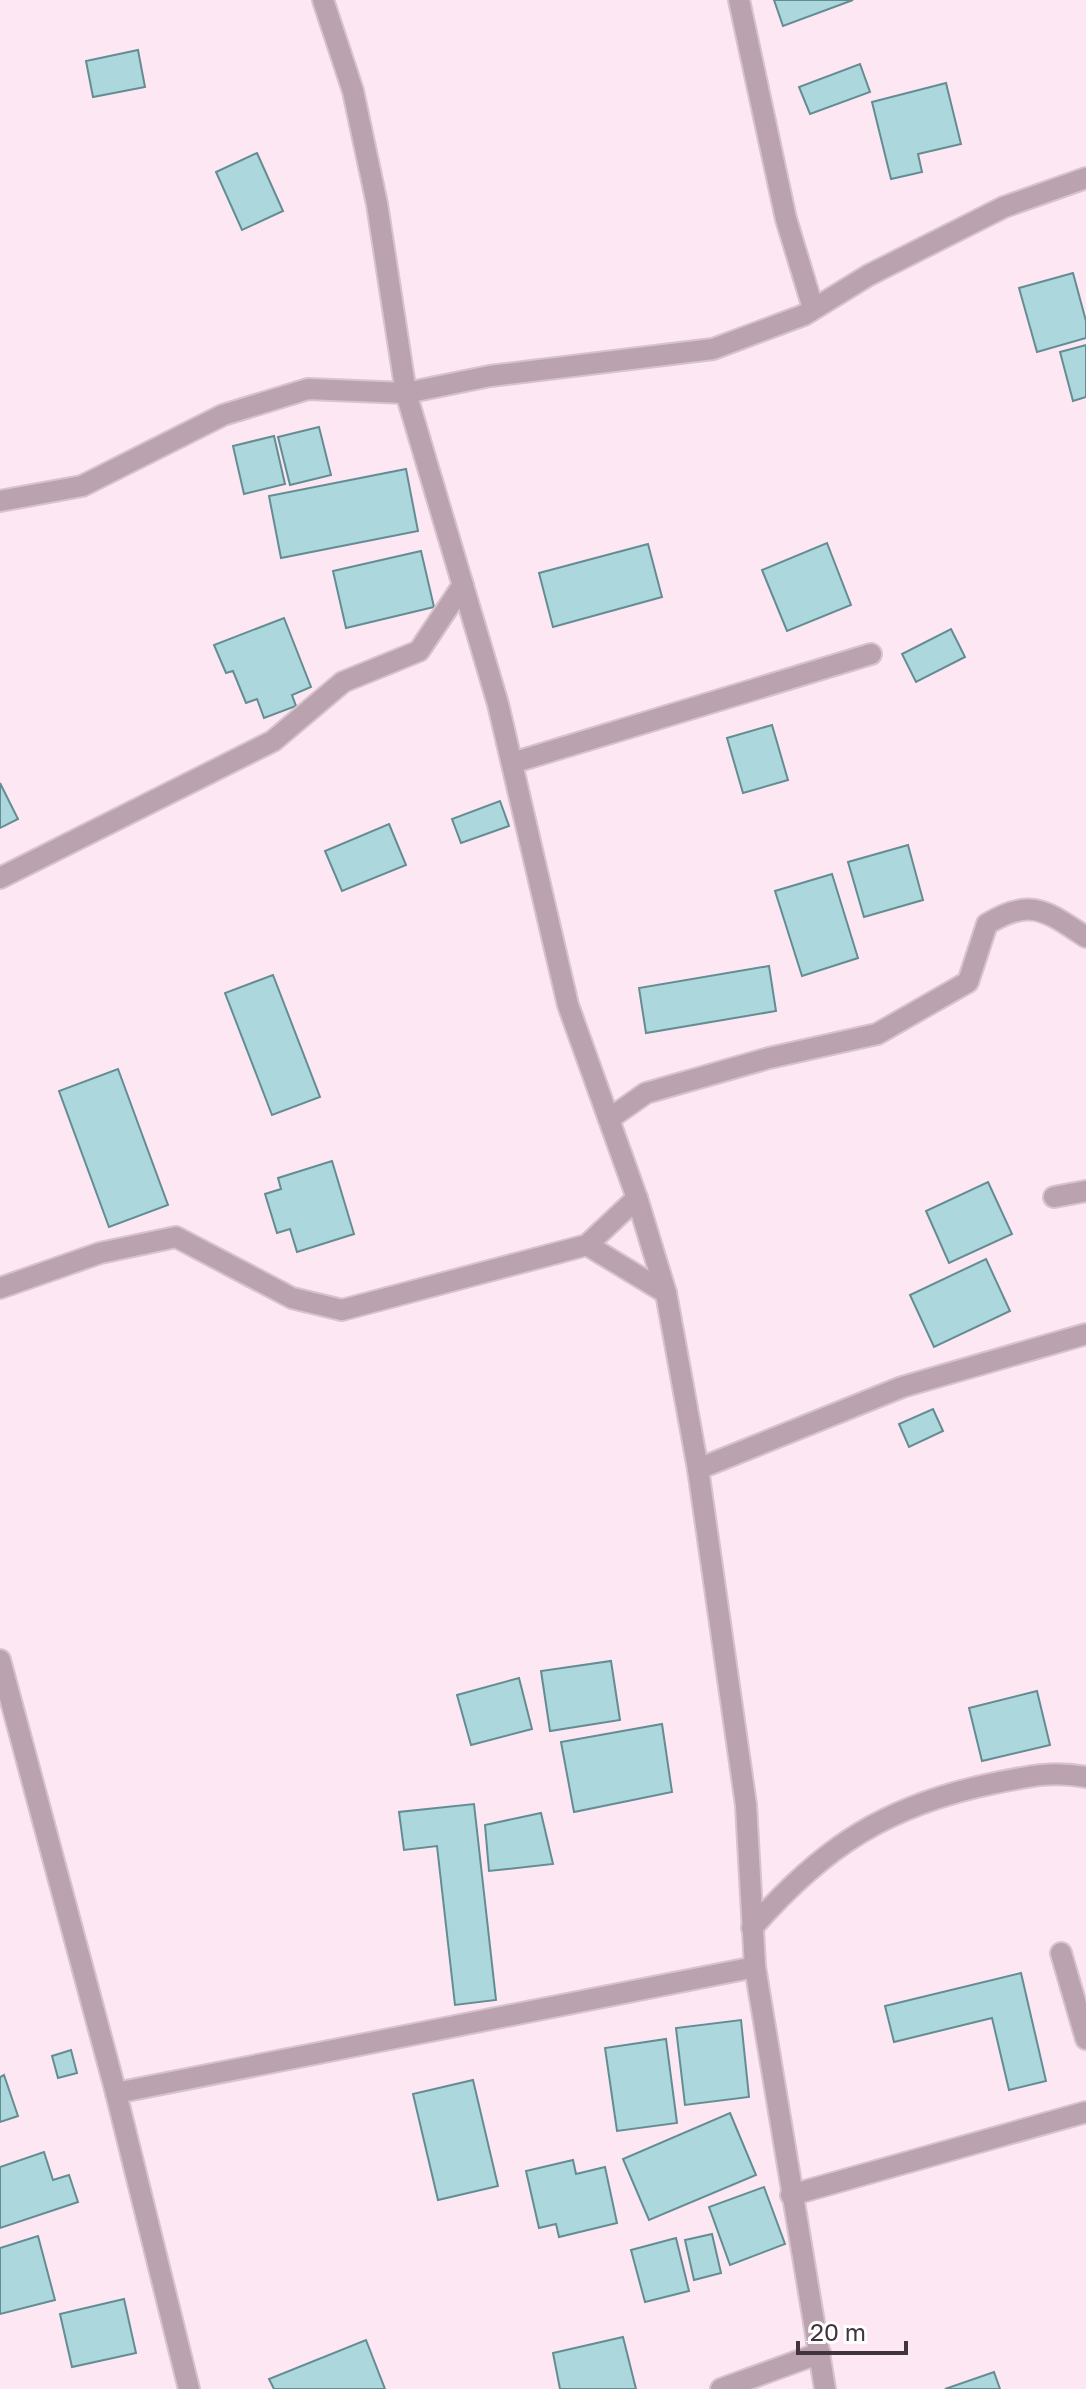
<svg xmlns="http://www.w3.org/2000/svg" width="1086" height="2389" viewBox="0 0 1086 2389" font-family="'Golos Text',sans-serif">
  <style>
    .building { fill: #abd7dd; stroke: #648d93; stroke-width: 2 }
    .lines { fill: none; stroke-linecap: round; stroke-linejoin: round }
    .minor-casing { stroke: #d7c3ce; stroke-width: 24 }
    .minor { stroke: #baa2af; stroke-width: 20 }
  </style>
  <rect width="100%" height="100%" fill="#fce7f3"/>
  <!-- building -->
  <g class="building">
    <polygon points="774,0 853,0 783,26"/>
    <polygon points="138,50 145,87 93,97 86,61"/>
    <polygon points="860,64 870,92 810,114 799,87"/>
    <polygon points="946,83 961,144 918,154 922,172 891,179 872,102"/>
    <polygon points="257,153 283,211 242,230 216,172"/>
    <polygon points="1073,273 1086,321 1086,338 1037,352 1019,288"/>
    <polygon points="1086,345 1086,397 1073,401 1060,352"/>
    <polygon points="319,427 331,475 290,485 278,437"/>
    <polygon points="274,436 285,484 244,494 233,446"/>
    <polygon points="406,469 418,531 281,558 269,496"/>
    <polygon points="827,543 851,605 787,631 762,570"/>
    <polygon points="648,544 662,597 553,627 539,573"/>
    <polygon points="421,551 434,607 346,628 333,571"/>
    <polygon points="284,618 311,687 292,695 296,706 264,718 257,699 246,703 233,671 226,673 214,645"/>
    <polygon points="951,629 965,657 916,682 902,654"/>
    <polygon points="772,725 788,780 743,793 727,738"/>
    <polygon points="0,783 18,819 0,828"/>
    <polygon points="500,801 509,826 461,843 452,819"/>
    <polygon points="389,824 406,865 342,891 325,851"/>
    <polygon points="908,845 923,900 864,917 848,862"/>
    <polygon points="832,874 858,958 802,976 775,891"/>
    <polygon points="769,966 776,1011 646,1033 639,988"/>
    <polygon points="273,975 320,1097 272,1115 225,993"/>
    <polygon points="118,1069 168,1205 109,1227 59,1091"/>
    <polygon points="332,1161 354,1234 297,1252 290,1229 277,1233 265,1194 281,1189 278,1178"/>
    <polygon points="988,1182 1012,1234 949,1263 926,1211"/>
    <polygon points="986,1259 1010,1311 934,1347 910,1295"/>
    <polygon points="933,1409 943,1431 909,1447 899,1424"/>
    <polygon points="611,1661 620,1720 550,1731 541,1671"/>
    <polygon points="519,1678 532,1729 471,1745 457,1695"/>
    <polygon points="1037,1691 1050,1745 982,1761 969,1708"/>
    <polygon points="662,1724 672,1792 574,1812 561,1742"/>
    <polygon points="474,1804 496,2000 455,2005 437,1846 404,1850 399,1812"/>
    <polygon points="541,1813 553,1864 489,1871 485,1825"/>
    <polygon points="1021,1973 1046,2081 1009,2090 992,2018 894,2042 885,2006"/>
    <polygon points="741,2020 749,2097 685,2105 676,2028"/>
    <polygon points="666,2039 677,2123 617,2131 605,2048"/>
    <polygon points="71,2050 77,2073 58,2078 52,2056"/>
    <polygon points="4,2075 18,2116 0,2122 0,2077"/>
    <polygon points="473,2080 498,2186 438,2200 413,2094"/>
    <polygon points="730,2113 756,2175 649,2220 623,2159"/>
    <polygon points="44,2152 53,2180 69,2175 78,2202 0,2228 0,2167"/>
    <polygon points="573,2160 576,2174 605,2167 617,2223 559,2237 556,2224 539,2228 526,2171"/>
    <polygon points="764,2187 785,2244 730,2265 709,2207"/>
    <polygon points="712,2234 721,2273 694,2280 685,2240"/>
    <polygon points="38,2236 55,2300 0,2314 0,2248"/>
    <polygon points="676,2238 689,2291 645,2302 631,2250"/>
    <polygon points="124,2299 136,2353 72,2367 60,2314"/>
    <polygon points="623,2337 636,2389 560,2389 553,2353"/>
    <polygon points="366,2340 385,2389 274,2389 269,2379"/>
    <polygon points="994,2372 1000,2389 945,2389"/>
  </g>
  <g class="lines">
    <defs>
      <g id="minor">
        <polyline points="323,0 353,91 377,204 406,393 498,704 568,1005 637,1198 666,1293 698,1469 746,1805 755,1967 825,2389"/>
        <polyline points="739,0 786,219 813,308"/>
        <polyline points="0,501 82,486 223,415 308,389 406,393 490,376 713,349 804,315 869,275 1004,207 1086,178"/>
        <polyline points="512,763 871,654"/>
        <polyline points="0,878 273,741 343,682 419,651 463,585"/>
        <path d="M609 1119 646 1093 769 1058 877 1034 968 982 987 924C1031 897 1046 911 1086 937"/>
        <polyline points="1054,1197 1086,1191"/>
        <polyline points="587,1245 666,1293"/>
        <polyline points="0,1288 100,1253 176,1237 292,1298 342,1310 587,1245 637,1198"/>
        <polyline points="698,1469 902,1387 1086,1334"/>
        <polyline points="0,1660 116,2093 189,2389"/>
        <path d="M752 1928C824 1846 887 1805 995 1783 1030 1776 1051 1771 1086 1777"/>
        <polyline points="1061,1953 1086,2039"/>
        <polyline points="116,2093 755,1967"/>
        <polyline points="791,2195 1086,2112"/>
        <polyline points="721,2389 820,2353"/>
      </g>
    </defs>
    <!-- minor casing -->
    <use href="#minor" class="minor-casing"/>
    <!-- minor -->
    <use href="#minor" class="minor"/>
  </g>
  <!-- scale -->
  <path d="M798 2341v12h108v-12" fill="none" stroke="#42343c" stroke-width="4"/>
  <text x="810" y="2341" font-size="24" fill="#42343c" stroke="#ffffff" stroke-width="6" paint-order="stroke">20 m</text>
</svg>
